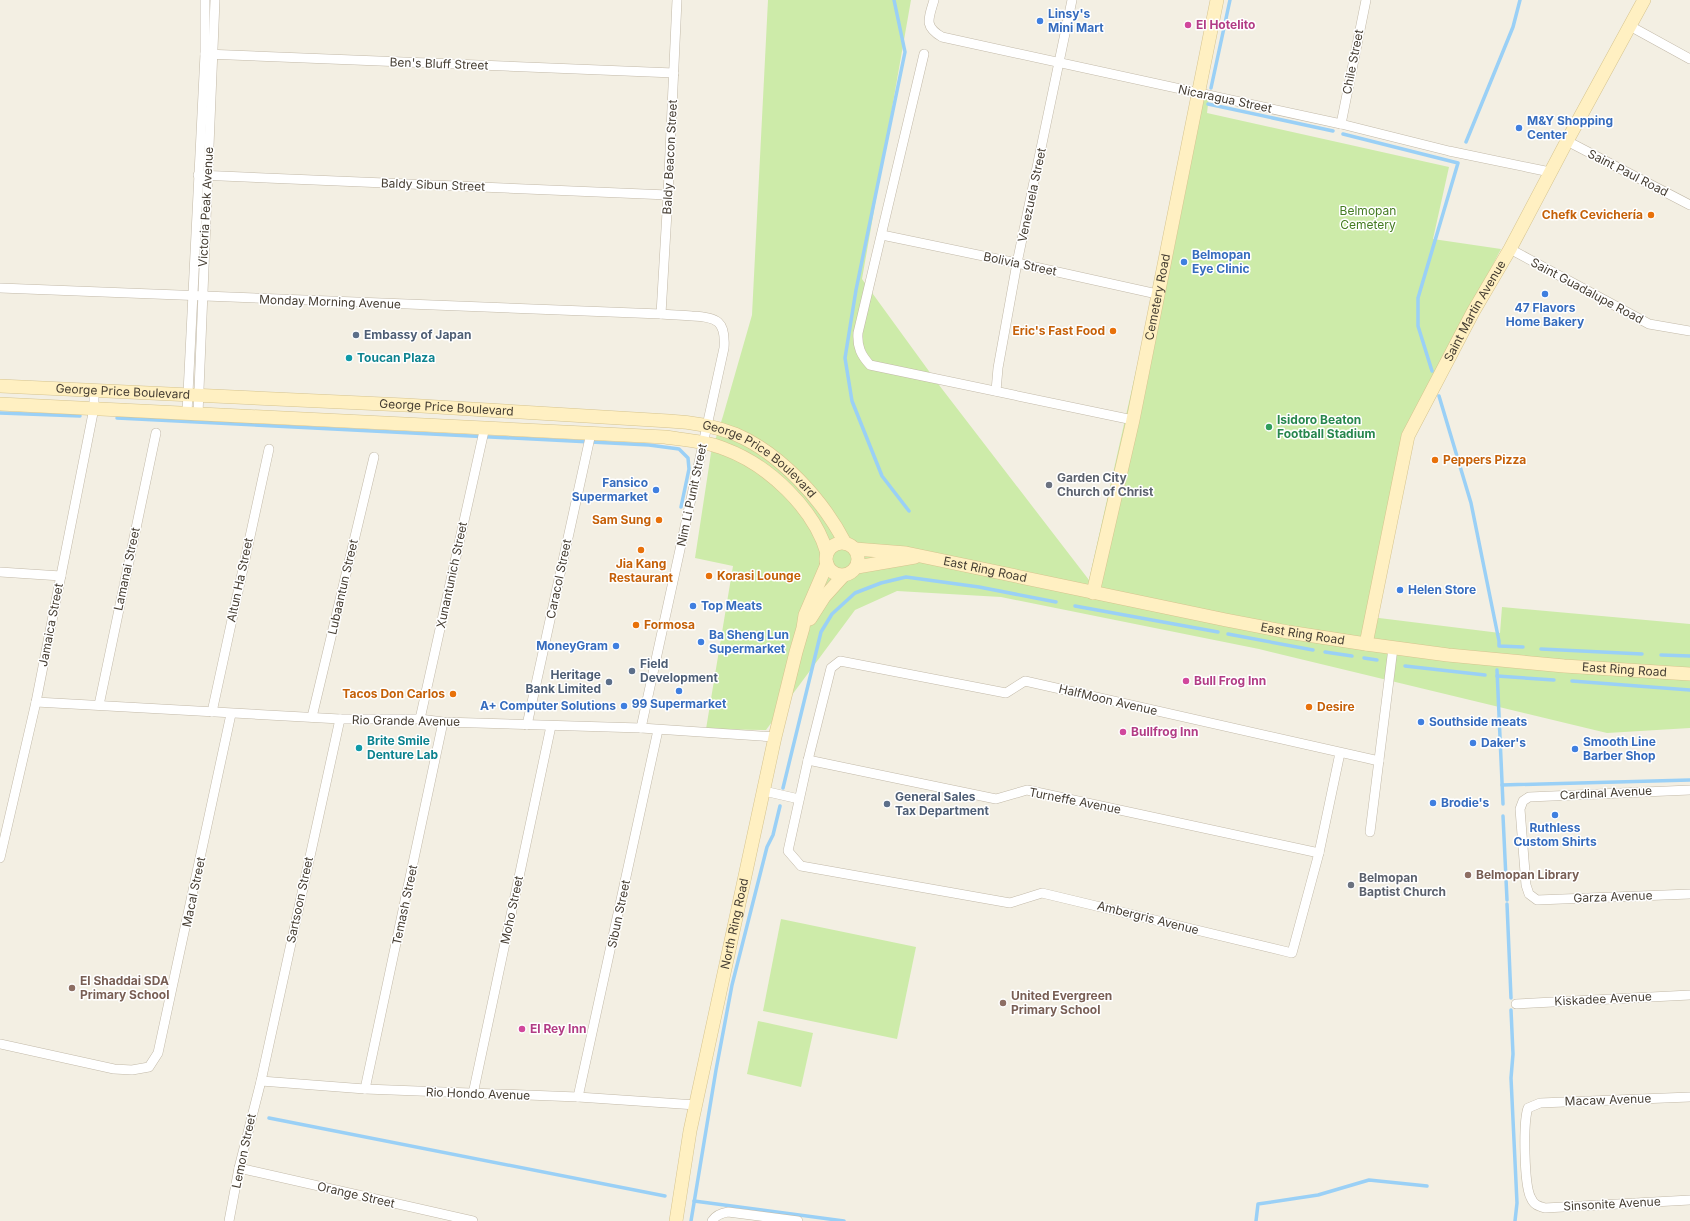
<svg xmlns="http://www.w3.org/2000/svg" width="1690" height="1221" viewBox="0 0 1690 1221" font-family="Inter,sans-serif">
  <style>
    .green { fill: #cdeba9 }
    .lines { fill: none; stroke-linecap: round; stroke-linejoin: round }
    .stream { stroke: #9ad0f6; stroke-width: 3.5 }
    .street-casing { stroke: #c2b9a8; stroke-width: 10 }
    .secondary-casing { stroke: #d6c48f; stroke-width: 14 }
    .street { stroke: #fff; stroke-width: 9 }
    .secondary { stroke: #fff0c2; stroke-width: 13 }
    .shop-dot { fill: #3f7fe0; stroke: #fff; stroke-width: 1.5 }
    .hotel-dot { fill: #d1479c; stroke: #fff; stroke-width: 1.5 }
    .food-dot { fill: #e8710a; stroke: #fff; stroke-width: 1.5 }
    .service-dot { fill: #5c6f8a; stroke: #fff; stroke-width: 1.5 }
    .culture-dot { fill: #0f9aa8; stroke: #fff; stroke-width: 1.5 }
    .leisure-dot { fill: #2e9e5b; stroke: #fff; stroke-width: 1.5 }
    .worship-dot { fill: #6b7280; stroke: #fff; stroke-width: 1.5 }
    .education-dot { fill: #8d6e63; stroke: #fff; stroke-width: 1.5 }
    .labels { text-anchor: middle; stroke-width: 3; stroke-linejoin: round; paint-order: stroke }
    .shop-label { font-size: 12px; font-weight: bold; fill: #366cbe; stroke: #fff; text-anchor: start }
    .hotel-label { font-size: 12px; font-weight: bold; fill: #b23c85; stroke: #fff; text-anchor: start }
    .street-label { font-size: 12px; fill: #463e33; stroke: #fff }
    .park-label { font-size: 12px; fill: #447b22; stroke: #fff }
    .food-label { font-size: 12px; font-weight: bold; fill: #c56008; stroke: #fff; text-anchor: end }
    .service-label { font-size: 12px; font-weight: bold; fill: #4e5e75; stroke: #fff; text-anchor: start }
    .culture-label { font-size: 12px; font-weight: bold; fill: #0d838f; stroke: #fff; text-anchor: start }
    .leisure-label { font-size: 12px; font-weight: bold; fill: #27864d; stroke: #fff; text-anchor: start }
    .worship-label { font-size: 12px; font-weight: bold; fill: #5b616d; stroke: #fff; text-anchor: start }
    .education-label { font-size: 12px; font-weight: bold; fill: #785e54; stroke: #fff; text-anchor: start }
  </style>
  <rect width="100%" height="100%" fill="#f3efe3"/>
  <!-- green -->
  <g class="green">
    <polygon points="768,0 911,0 862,279 939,385 1089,580 1198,95 1209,96 1207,113 1449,167 1433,239 1501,249 1406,432 1371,617 1500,633 1502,607 1690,624 1690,728 1607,733 1259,649 1001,597 897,591 855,610 766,730 706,729 733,566 695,558 711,453 723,416 752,315"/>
    <polygon points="781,919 916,947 897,1039 763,1011"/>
    <polygon points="758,1021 813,1033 801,1087 747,1074"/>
  </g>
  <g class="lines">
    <!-- stream -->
    <g class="stream">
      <polyline points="894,0 905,52 856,290 845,358 852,401 882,476 909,511"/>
      <polyline points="1211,88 1230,0"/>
      <polyline points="1208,104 1333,131"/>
      <polyline points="1343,134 1458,163 1418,298 1418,326 1432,371"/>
      <polyline points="1466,142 1513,27 1520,0"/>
      <polyline points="1439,396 1471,503 1499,641 1499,646 1523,647"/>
      <polyline points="0,413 80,416"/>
      <polyline points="117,418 649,445 679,449 688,458 689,469 681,507"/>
      <polyline points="1075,606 1218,632"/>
      <polyline points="1228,634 1313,650"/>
      <polyline points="1541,649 1642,654"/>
      <polyline points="1325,652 1352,656"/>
      <polyline points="1661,655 1690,656"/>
      <polyline points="1364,658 1377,660"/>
      <polyline points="1405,666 1485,675"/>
      <polyline points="1497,670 1503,804"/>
      <polyline points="1497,676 1554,680"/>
      <polyline points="1572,681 1690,690"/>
      <polyline points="1502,785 1690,780"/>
      <polyline points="783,788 821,632 832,614 855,593 881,583 906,577 979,587 1056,602"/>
      <polyline points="1503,816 1507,900"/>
      <polyline points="1507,904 1511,998"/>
      <polyline points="1511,1010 1513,1054 1511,1078 1517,1203 1515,1221"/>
      <polyline points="269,1118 665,1196"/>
      <polyline points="694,1201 844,1221"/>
      <polyline points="691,1221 716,1070 732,985 767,847 773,835 780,806"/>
      <polyline points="1256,1221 1258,1204 1318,1195 1369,1180 1427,1186"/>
    </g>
    <defs>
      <g id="street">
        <path d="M934 0C929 18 923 26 942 37L1341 124 1449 151 1550 172"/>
        <polyline points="1630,26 1690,59"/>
        <polyline points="205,54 674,73"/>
        <path d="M924 54 858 333C857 347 861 355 870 365L1133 420"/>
        <polyline points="1341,124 1366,0"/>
        <polyline points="1567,141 1690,205"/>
        <polyline points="198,175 668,195"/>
        <polyline points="882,235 1017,263 1157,294"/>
        <polyline points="1510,249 1649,324 1690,331"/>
        <path d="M0 288 661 314C671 315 681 315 692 316 717 317 726 321 724 348L641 728"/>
        <polyline points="661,314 668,195 677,0"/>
        <polyline points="996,391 998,368 1017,263 1072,0"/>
        <polyline points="187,413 205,54 205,0"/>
        <polyline points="198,414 215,0"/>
        <polyline points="0,572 61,576"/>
        <polyline points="36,702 340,719 420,719 443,722 641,728 775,737"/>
        <polyline points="99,705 156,433"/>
        <polyline points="212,712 269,449"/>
        <polyline points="312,717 374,457"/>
        <polyline points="420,719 484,431"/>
        <polyline points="527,725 591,433"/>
        <polyline points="1340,753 1319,853 1292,953 1042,893 1010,903 801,866 788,851 808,760 831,668 840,661 1006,693 1025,681 1379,761"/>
        <polyline points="808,760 996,799 1027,790 1319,853"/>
        <polyline points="1690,790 1529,797 1523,801 1520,809 1526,885 1529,894 1537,900 1690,894"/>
        <polyline points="764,791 799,799"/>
        <polyline points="1370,832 1393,648"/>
        <polyline points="0,858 36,702 94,408 94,390"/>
        <polyline points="1516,1004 1690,995"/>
        <polyline points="0,1044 114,1069 132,1070 149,1067 158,1053 231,714"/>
        <polyline points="261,1081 365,1089 578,1097 696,1105"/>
        <polyline points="365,1089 443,722"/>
        <polyline points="473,1094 551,726"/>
        <polyline points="578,1097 658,730"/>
        <path d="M1690 1097 1540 1103 1528 1108C1523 1122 1524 1186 1531 1198 1534 1205 1538 1206 1545 1208L1690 1200"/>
        <polyline points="239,1168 473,1221"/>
        <polyline points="229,1221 239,1168 261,1081 340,719"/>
        <path d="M712 1221C716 1215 721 1213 728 1212L798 1221"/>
      </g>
      <g id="secondary">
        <path id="s1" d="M0 386 405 405 669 421C692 422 714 426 735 434 780 453 823 500 845 543"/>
        <path d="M0 404 665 437C685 440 706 441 725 449 768 465 814 508 827 553"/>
        <circle cx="842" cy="559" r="16"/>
        <path id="s2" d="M855 549 906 553 1226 620 1288 632 1366 644 1448 655 1564 666 1690 674"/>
        <polyline points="857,567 915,557"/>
        <path id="s3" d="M1093 593 1133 420 1217 0"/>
        <polyline points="810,619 824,597 843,576"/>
        <path id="s4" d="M1366 644 1408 436 1473 312 1510 249 1567 141 1644 0"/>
        <path id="s5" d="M676 1221 690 1131 775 737 796 652 803 628 805 615 827 564"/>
      </g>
    </defs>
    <!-- street casing -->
    <use href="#street" class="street-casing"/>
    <!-- secondary casing -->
    <use href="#secondary" class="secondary-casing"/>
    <!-- street -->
    <use href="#street" class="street"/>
    <!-- secondary -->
    <use href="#secondary" class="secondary"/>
  </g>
  <!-- markers -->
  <g class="shop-dot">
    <circle cx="1040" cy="21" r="4"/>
    <circle cx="1519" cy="128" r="4"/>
    <circle cx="1184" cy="262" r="4"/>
    <circle cx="1545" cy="294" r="4"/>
    <circle cx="656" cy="490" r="4"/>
    <circle cx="1400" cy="590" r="4"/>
    <circle cx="693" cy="606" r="4"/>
    <circle cx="701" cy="642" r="4"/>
    <circle cx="616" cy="646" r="4"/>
    <circle cx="679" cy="691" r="4"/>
    <circle cx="624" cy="706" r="4"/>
    <circle cx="1421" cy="722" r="4"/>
    <circle cx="1473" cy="743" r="4"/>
    <circle cx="1575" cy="749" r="4"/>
    <circle cx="1433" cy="803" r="4"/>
    <circle cx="1555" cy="815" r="4"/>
  </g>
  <g class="hotel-dot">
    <circle cx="1188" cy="25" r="4"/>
    <circle cx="1186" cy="681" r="4"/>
    <circle cx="1123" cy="732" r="4"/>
    <circle cx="522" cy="1029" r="4"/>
  </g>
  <g class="food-dot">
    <circle cx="1651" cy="215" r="4"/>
    <circle cx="1113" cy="331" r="4"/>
    <circle cx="1435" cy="460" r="4"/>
    <circle cx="659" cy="520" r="4"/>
    <circle cx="641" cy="550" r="4"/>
    <circle cx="709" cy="576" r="4"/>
    <circle cx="636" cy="625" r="4"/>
    <circle cx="453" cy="694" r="4"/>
    <circle cx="1309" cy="707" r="4"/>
  </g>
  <g class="service-dot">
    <circle cx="356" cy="335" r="4"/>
    <circle cx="632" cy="671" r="4"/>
    <circle cx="609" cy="682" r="4"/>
    <circle cx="887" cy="804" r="4"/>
  </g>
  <g class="culture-dot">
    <circle cx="349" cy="358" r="4"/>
    <circle cx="359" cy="748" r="4"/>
  </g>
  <circle class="leisure-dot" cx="1269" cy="427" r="4"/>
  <g class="worship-dot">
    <circle cx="1049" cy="485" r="4"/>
    <circle cx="1351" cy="885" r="4"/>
  </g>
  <g class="education-dot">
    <circle cx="1468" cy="875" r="4"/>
    <circle cx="72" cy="988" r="4"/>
    <circle cx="1003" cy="1003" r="4"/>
  </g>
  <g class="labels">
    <!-- shop labels -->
    <g class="shop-label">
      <text x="1048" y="18">Linsy's<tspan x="1048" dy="14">Mini Mart</tspan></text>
      <text x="1527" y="125">M&amp;Y Shopping<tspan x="1527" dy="14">Center</tspan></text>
      <text x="1192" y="259">Belmopan<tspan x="1192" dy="14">Eye Clinic</tspan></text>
      <text x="1545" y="312" text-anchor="middle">47 Flavors<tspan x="1545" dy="14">Home Bakery</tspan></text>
      <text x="648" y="487" text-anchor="end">Fansico<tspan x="648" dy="14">Supermarket</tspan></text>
      <text x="1408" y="594">Helen Store</text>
      <text x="701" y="610">Top Meats</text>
      <text x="709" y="639">Ba Sheng Lun<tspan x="709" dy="14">Supermarket</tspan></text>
      <text x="608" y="650" text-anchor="end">MoneyGram</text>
      <text x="679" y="708" text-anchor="middle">99 Supermarket</text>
      <text x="616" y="710" text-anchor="end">A+ Computer Solutions</text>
      <text x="1429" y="726">Southside meats</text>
      <text x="1583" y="746">Smooth Line<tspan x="1583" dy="14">Barber Shop</tspan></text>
      <text x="1481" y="747">Daker's</text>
      <text x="1441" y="807">Brodie's</text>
      <text x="1555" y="832" text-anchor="middle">Ruthless<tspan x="1555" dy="14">Custom Shirts</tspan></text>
    </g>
    <!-- hotel labels -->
    <g class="hotel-label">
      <text x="1196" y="29">El Hotelito</text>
      <text x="1194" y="685">Bull Frog Inn</text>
      <text x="1131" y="736">Bullfrog Inn</text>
      <text x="530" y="1033">El Rey Inn</text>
    </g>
    <!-- street labels -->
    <g class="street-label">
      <text transform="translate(1353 62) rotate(-79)" y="4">Chile Street</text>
      <text transform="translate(439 64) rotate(2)" y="4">Ben's Bluff Street</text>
      <text transform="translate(1225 99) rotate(12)" y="4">Nicaragua Street</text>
      <text transform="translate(670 157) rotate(-87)" y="4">Baldy Beacon Street</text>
      <text transform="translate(1628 173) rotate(27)" y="4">Saint Paul Road</text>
      <text transform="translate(433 185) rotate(2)" y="4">Baldy Sibun Street</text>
      <text transform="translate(1032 195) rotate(-78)" y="4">Venezuela Street</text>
      <text transform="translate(206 207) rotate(-87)" y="4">Victoria Peak Avenue</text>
      <text transform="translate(1020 264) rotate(12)" y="4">Bolivia Street</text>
      <text transform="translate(1587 291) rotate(28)" y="4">Saint Guadalupe Road</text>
      <text dy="4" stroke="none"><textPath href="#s3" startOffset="303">Cemetery Road</textPath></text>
      <text transform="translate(330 302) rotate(2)" y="4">Monday Morning Avenue</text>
      <text dy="4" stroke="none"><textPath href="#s4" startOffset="354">Saint Martin Avenue</textPath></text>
      <text dy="4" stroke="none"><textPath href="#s1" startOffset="123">George Price Boulevard</textPath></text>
      <text dy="4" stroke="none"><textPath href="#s1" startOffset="447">George Price Boulevard</textPath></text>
      <text dy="4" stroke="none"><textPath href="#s1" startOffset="771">George Price Boulevard</textPath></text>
      <text transform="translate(692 495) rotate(-78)" y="4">Nim Li Punit Street</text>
      <text transform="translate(127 569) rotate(-78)" y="4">Lamanai Street</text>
      <text dy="4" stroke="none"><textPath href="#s2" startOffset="132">East Ring Road</textPath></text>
      <text transform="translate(452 575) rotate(-78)" y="4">Xunantunich Street</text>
      <text transform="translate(559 579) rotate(-78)" y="4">Caracol Street</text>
      <text transform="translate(240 580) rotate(-78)" y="4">Altun Ha Street</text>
      <text transform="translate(343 587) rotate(-77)" y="4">Lubaantun Street</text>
      <text transform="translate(51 625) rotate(-79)" y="4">Jamaica Street</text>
      <text dy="4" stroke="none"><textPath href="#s2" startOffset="456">East Ring Road</textPath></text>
      <text dy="4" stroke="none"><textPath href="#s2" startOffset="780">East Ring Road</textPath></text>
      <text transform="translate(1108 700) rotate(13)" y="4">HalfMoon Avenue</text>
      <text transform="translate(406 721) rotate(1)" y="4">Rio Grande Avenue</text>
      <text transform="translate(1606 793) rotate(-3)" y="4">Cardinal Avenue</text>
      <text transform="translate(1075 801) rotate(11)" y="4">Turneffe Avenue</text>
      <text transform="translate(194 892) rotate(-78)" y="4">Macal Street</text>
      <text transform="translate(1613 897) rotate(-2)" y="4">Garza Avenue</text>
      <text transform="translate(300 900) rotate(-78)" y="4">Sartsoon Street</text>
      <text transform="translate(405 905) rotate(-78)" y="4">Temash Street</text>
      <text transform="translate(512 910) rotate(-78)" y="4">Moho Street</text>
      <text transform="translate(619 914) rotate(-78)" y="4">Sibun Street</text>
      <text transform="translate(1148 918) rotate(14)" y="4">Ambergris Avenue</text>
      <text dy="4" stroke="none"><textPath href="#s5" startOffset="303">North Ring Road</textPath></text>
      <text transform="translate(1603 999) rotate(-3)" y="4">Kiskadee Avenue</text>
      <text transform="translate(478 1094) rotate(2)" y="4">Rio Hondo Avenue</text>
      <text transform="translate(1608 1100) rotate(-2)" y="4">Macaw Avenue</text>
      <text transform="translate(244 1151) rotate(-78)" y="4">Lemon Street</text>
      <text transform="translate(356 1195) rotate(13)" y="4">Orange Street</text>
      <text transform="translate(1612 1204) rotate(-3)" y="4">Sinsonite Avenue</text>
    </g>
    <!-- park labels -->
    <g class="park-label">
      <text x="1368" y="215">Belmopan<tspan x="1368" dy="14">Cemetery</tspan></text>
    </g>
    <!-- food labels -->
    <g class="food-label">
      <text x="1643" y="219">Chefk Cevichería</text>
      <text x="1105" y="335">Eric's Fast Food</text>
      <text x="1443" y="464" text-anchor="start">Peppers Pizza</text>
      <text x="651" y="524">Sam Sung</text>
      <text x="641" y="568" text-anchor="middle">Jia Kang<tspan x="641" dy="14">Restaurant</tspan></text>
      <text x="717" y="580" text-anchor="start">Korasi Lounge</text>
      <text x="644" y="629" text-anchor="start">Formosa</text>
      <text x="445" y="698">Tacos Don Carlos</text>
      <text x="1317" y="711" text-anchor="start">Desire</text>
    </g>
    <!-- service labels -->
    <g class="service-label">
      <text x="364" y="339">Embassy of Japan</text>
      <text x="640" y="668">Field<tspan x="640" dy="14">Development</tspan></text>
      <text x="601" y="679" text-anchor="end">Heritage<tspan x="601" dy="14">Bank Limited</tspan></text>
      <text x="895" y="801">General Sales<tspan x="895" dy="14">Tax Department</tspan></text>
    </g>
    <!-- culture labels -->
    <g class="culture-label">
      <text x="357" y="362">Toucan Plaza</text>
      <text x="367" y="745">Brite Smile<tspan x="367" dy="14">Denture Lab</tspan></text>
    </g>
    <!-- leisure labels -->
    <g class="leisure-label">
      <text x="1277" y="424">Isidoro Beaton<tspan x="1277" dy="14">Football Stadium</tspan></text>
    </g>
    <!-- worship labels -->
    <g class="worship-label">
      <text x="1057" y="482">Garden City<tspan x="1057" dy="14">Church of Christ</tspan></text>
      <text x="1359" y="882">Belmopan<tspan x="1359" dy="14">Baptist Church</tspan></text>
    </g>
    <!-- education labels -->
    <g class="education-label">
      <text x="1476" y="879">Belmopan Library</text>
      <text x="80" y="985">El Shaddai SDA<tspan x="80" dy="14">Primary School</tspan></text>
      <text x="1011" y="1000">United Evergreen<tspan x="1011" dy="14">Primary School</tspan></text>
    </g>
  </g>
</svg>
